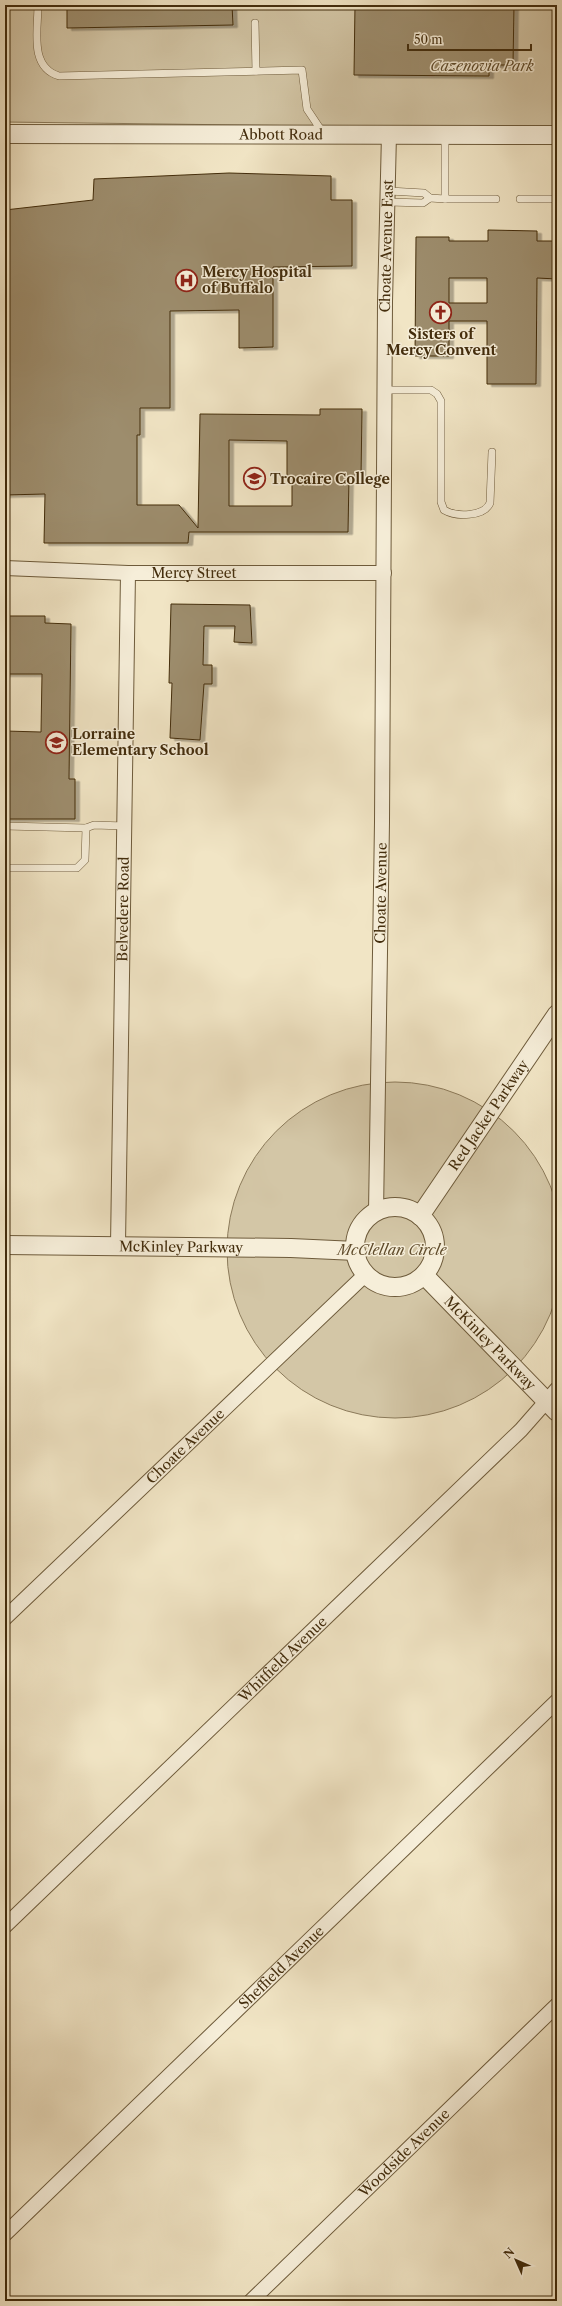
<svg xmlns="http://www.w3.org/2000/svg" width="562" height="2306" viewBox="0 0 562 2306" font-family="'Libre Caslon Text',serif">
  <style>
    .green { fill: #d3c6a6; stroke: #8b7a5a }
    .building { fill: #9d8d6d; stroke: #432d0d; fill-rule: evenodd; filter: url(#shadow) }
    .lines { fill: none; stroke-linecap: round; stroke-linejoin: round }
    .service-casing { stroke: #6e5b3b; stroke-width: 8 }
    .minor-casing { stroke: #6e5b3b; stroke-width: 16 }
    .tertiary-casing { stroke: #6e5b3b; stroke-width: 20 }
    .service { stroke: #f6eed9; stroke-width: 7 }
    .minor { stroke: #f6eed9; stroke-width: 14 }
    .tertiary { stroke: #f6eed9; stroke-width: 18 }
    .labels { text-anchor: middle; stroke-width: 3; stroke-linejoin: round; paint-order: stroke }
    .park-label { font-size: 14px; font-style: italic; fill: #604c2c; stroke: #f6eed9 }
    .street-label { font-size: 14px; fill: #432d0d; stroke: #f6eed9 }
    .poi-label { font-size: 14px; font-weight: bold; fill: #432d0d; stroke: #f6eed9; text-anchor: start }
  </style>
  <defs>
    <filter id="shadow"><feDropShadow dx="4.5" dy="2.5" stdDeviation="0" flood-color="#0004"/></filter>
  </defs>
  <rect width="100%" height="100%" fill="#f1e5c5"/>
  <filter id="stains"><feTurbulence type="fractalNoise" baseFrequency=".005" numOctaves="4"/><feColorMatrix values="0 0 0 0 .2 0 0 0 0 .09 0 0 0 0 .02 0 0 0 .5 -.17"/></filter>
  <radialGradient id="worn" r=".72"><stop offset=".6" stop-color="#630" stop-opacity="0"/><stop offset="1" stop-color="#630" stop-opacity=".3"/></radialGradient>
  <!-- green -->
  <g class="green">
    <polygon points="5,5 557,5 557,129 5,122"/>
    <circle cx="395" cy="1250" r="168"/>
  </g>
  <!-- building -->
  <g class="building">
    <polygon points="67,5 232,5 233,25 67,28"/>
    <polygon points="355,5 514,5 513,65 489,65 489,76 354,75"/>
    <path d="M229 173 331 176V200H352V266L273 267V347L239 348V310L170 311V408H140V435H137V505H179L198 528 200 414 320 415V409H362L361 477H349L348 532H189L188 543H44L45 494 5 495V210L93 200 94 179ZM229 440 287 441V477H292V506H229Z"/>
    <path d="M488 230 537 231V241H557V279L537 278 536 384H487V321H449V356H415L416 237H449V241H488ZM449 278H487V303H449Z"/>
    <polygon points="171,604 250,605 252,643 234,642 235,626 204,626 203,665 212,665 212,684 204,684 200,740 170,738 172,683 169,683"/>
    <polygon points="5,616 45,616 45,623 71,624 69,779 75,779 75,819 5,819 5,731 41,732 42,674 5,674"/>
  </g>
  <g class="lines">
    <defs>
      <g id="service">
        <path d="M38 5C38 30 29 67 59 76L302 70 307 109 323 133"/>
        <polyline points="255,23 256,71"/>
        <polyline points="445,136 445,199"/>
        <polyline points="389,191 424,193 430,198 445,199 496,199"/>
        <polyline points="520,199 557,199"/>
        <polyline points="389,202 423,203 430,198"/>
        <path d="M385 390H431L437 394 441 401V502L444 510C456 517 484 517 490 503L492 452"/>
        <polyline points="5,826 86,828"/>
        <polyline points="5,868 77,868 85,860 86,828 94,825 125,826"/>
      </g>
      <g id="minor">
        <path id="s1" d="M5 568 128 573H384"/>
        <path id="s2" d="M376 1213 382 822 385 302 389 134"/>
        <path id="s3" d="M118 1245 128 573"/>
        <path id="s4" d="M5 1618 366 1274"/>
        <path id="s5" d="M5 1926 521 1430 557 1389"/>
        <path id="s6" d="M5 2234 557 1701"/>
        <path id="s7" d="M251 2301 557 2005"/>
      </g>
      <g id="tertiary">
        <path id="s8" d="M5 134 557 135"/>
        <circle cx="395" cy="1247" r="40"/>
        <path id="s9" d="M420 1216 557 1014"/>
        <path id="s10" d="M5 1245 291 1248 356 1251"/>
        <path id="s11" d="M424 1275 557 1412"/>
      </g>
    </defs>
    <!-- service casing -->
    <use href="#service" class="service-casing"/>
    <!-- minor casing -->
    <use href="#minor" class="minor-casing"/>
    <!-- tertiary casing -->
    <use href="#tertiary" class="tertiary-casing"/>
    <!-- service -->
    <use href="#service" class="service"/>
    <!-- minor -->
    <use href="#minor" class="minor"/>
    <!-- tertiary -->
    <use href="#tertiary" class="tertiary"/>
  </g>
  <!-- icons -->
  <defs>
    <symbol id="hospital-ring" viewBox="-11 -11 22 22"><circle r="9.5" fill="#f6eed9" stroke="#8f2418" stroke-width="1.5"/><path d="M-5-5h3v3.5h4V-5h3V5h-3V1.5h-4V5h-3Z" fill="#8f2418"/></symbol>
    <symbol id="church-ring" viewBox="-11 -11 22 22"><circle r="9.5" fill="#f6eed9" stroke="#8f2418" stroke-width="1.5"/><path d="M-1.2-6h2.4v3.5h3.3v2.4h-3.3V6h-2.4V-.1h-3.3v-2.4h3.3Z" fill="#8f2418"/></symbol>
    <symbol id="university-ring" viewBox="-11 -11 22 22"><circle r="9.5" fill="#f6eed9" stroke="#8f2418" stroke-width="1.5"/><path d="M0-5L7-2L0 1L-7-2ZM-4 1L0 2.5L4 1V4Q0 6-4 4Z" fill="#8f2418"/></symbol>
    <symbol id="school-ring" viewBox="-11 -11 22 22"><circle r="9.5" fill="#f6eed9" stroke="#8f2418" stroke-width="1.5"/><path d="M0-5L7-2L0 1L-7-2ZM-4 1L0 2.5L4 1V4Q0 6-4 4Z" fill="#8f2418"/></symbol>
  </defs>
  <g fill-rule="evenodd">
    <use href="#hospital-ring" x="174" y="268" width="25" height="25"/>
    <use href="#church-ring" x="428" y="300" width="25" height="25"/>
    <use href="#university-ring" x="242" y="466" width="25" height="25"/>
    <use href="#school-ring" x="44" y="730" width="25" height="25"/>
  </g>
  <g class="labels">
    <!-- park labels -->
    <g class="park-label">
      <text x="482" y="71">Cazenovia Park</text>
      <text x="392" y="1255">McClellan Circle</text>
    </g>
    <!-- street labels -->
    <g class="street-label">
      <text dy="5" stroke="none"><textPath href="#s8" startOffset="276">Abbott Road</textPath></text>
      <text dy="5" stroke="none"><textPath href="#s2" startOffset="967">Choate Avenue East</textPath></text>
      <text dy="5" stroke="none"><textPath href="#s1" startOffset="189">Mercy Street</textPath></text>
      <text dy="5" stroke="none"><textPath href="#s2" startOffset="320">Choate Avenue</textPath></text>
      <text dy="5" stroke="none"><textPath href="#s3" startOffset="336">Belvedere Road</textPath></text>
      <text dy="5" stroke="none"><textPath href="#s9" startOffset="122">Red Jacket Parkway</textPath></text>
      <text dy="5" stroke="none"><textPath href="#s10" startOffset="176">McKinley Parkway</textPath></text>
      <text dy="5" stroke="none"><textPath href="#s11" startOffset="95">McKinley Parkway</textPath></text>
      <text dy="5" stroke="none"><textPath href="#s4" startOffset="249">Choate Avenue</textPath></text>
      <text dy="5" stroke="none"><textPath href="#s5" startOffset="385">Whitfield Avenue</textPath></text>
      <text dy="5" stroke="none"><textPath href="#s6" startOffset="384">Sheffield Avenue</textPath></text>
      <text dy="5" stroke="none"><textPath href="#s7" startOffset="213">Woodside Avenue</textPath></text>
    </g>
    <!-- poi labels -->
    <g class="poi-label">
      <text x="202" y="277">Mercy Hospital<tspan x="202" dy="16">of Buffalo</tspan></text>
      <text x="441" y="339" text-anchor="middle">Sisters of<tspan x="441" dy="16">Mercy Convent</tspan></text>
      <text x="270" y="484">Trocaire College</text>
      <text x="72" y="739">Lorraine<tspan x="72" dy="16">Elementary School</tspan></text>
    </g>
  </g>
  <!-- margin -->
  <rect width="562" height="2306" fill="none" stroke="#f1e5c5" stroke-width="20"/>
  <rect x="6" y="6" width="550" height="2294" fill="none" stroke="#432d0d" stroke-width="2"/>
  <rect x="10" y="10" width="542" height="2286" fill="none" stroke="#432d0d"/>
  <!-- north arrow -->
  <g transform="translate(516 2260) rotate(315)" stroke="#f6eed9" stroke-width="3" paint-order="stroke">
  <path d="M0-3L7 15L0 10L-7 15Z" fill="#432d0d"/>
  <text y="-6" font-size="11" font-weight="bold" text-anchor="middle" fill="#432d0d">N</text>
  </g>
  <!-- scale -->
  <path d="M408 44v6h123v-6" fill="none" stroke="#432d0d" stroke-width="2"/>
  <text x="414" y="44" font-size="12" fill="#432d0d" stroke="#f6eed9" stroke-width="3" paint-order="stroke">50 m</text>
  <rect width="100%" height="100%" filter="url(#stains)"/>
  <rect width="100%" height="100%" fill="url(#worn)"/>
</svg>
